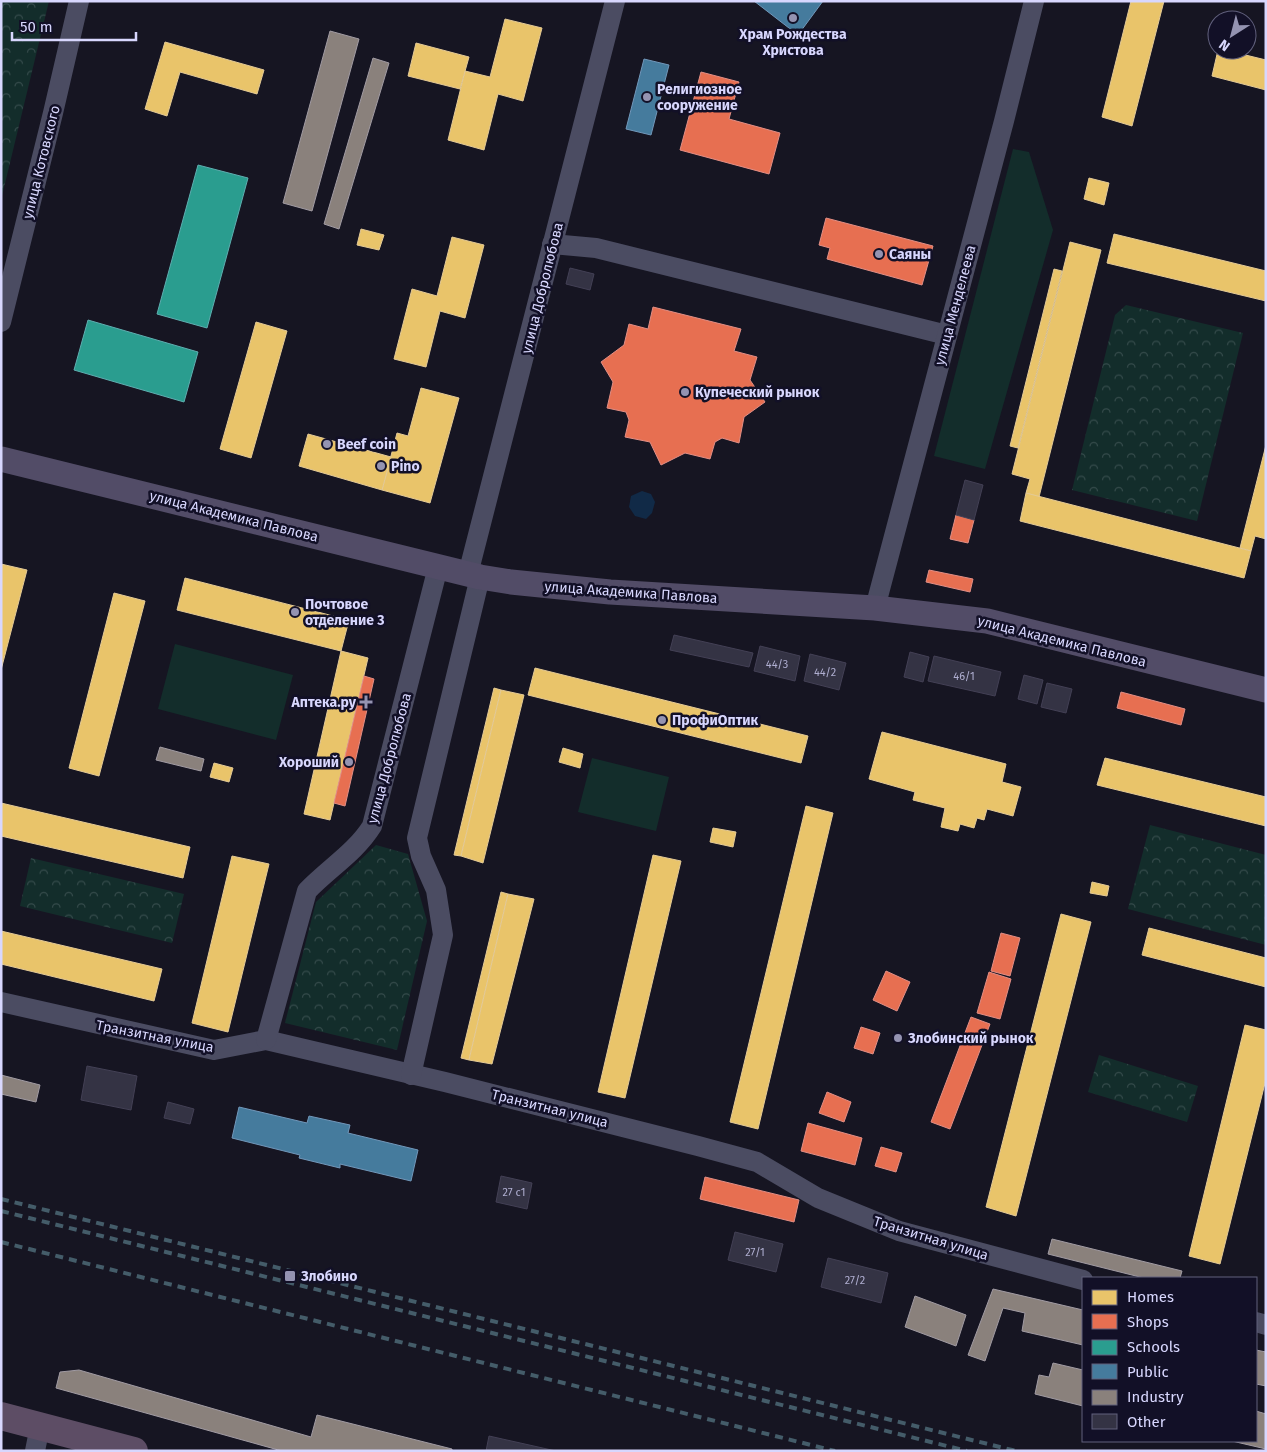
<svg xmlns="http://www.w3.org/2000/svg" width="1267" height="1452" viewBox="0 0 1267 1452" font-family="'Fira Sans',sans-serif">
  <style>
    .grass { fill: #132d2b }
    .park { fill: url(#park-crowns) }
    .water { fill: #112a47 }
    .homes { fill: #e9c46a; stroke: #e4ca96 }
    .shops { fill: #e76f51; stroke: #e28e85 }
    .schools { fill: #2a9d8f; stroke: #5eaeb0 }
    .public { fill: #457b9d; stroke: #7197ba }
    .industry { fill: #8a817c; stroke: #a19ba3 }
    .building { fill: #343344; stroke: #434055 }
    .lines { fill: none; stroke-linecap: round; stroke-linejoin: round }
    .minor { stroke: #4b4c62; stroke-width: 20 }
    .major { stroke: #524c67; stroke-width: 25 }
    .highway { stroke: #5d4d65; stroke-width: 28 }
    .rail { stroke: #445c69; stroke-width: 4; stroke-dasharray: 8 6; stroke-linecap: butt }
    .poi-dot { fill: #9493b1; stroke: #121027; stroke-width: 2 }
    .labels { text-anchor: middle; stroke-width: 5; stroke-linejoin: round; paint-order: stroke }
    .number-label { font-size: 11px; fill: #afaed0 }
    .poi-label { font-size: 14px; font-weight: bold; fill: #d8d7fe; stroke: #121027; text-anchor: start }
    .street-label { font-size: 14px; fill: #d8d7fe; stroke: #121027 }
  </style>
  <defs>
    <pattern id="park-crowns" width="20" height="18" patternUnits="userSpaceOnUse" patternTransform="scale(1.25)"><rect width="20" height="18" fill="#132d2b"/><path d="M2 6a3 3 0 1 1 6 0M12 15a3 3 0 1 1 6 0" fill="none" stroke="#354b4b"/></pattern>
  </defs>
  <rect width="100%" height="100%" fill="#161522"/>
  <!-- grass -->
  <g class="grass">
    <polygon points="1013,149 1029,152 1053,230 985,469 934,456"/>
    <polygon points="175,644 293,675 276,740 158,709"/>
    <polygon points="592,758 669,777 656,831 578,812"/>
  </g>
  <!-- park -->
  <g class="park">
    <polygon points="1,1 49,1 1,200"/>
    <polygon points="1126,305 1243,333 1197,521 1072,490 1115,315"/>
    <polygon points="1150,825 1266,855 1266,945 1128,909"/>
    <polygon points="376,845 408,854 427,921 397,1050 285,1023 316,902"/>
    <polygon points="31,858 184,894 172,943 20,906"/>
    <polygon points="1099,1055 1198,1086 1187,1122 1088,1092"/>
  </g>
  <!-- water -->
  <polygon class="water" points="642,491 651,494 655,502 652,513 646,519 635,516 629,507 631,496"/>
  <!-- homes -->
  <g class="homes">
    <polygon points="1131,1 1164,1 1132,126 1102,117"/>
    <polygon points="505,19 542,28 523,101 498,94 484,150 448,140 465,71 490,77"/>
    <polygon points="165,42 264,70 257,94 180,72 167,116 145,109"/>
    <polygon points="416,43 469,57 460,89 408,76"/>
    <polygon points="1218,50 1225,50 1266,60 1266,90 1212,76"/>
    <polygon points="1089,178 1109,183 1104,205 1084,199"/>
    <polygon points="361,229 384,235 379,250 357,245"/>
    <polygon points="1114,234 1266,271 1266,301 1107,263"/>
    <polygon points="452,237 484,245 465,318 440,311 426,367 394,359 412,289 437,296"/>
    <polygon points="1070,242 1101,250 1039,497 1026,493 1030,479 1012,474"/>
    <polygon points="1054,269 1062,271 1018,448 1010,446"/>
    <polygon points="256,322 287,331 251,458 220,449"/>
    <polygon points="421,388 459,398 430,503 382,490 397,433 408,436"/>
    <polygon points="308,434 391,457 382,490 299,466"/>
    <polygon points="1266,445 1266,539 1255,536 1251,551 1240,548"/>
    <polygon points="1026,493 1251,551 1244,578 1020,521"/>
    <polygon points="1,564 27,570 1,670"/>
    <polygon points="185,578 349,620 341,651 177,610"/>
    <polygon points="114,593 145,601 99,776 69,768"/>
    <polygon points="341,651 368,658 330,820 304,814"/>
    <polygon points="535,668 808,736 801,763 528,695"/>
    <polygon points="494,688 501,690 461,856 454,855"/>
    <polygon points="501,690 524,695 483,863 461,856"/>
    <polygon points="882,732 1006,764 1002,782 1021,787 1013,816 987,809 984,820 977,818 974,828 960,824 958,831 941,827 945,808 913,800 915,792 869,779"/>
    <polygon points="563,748 583,754 580,768 559,762"/>
    <polygon points="1105,758 1266,797 1266,826 1097,785"/>
    <polygon points="214,763 233,768 229,782 210,777"/>
    <polygon points="1,803 190,847 183,878 1,836"/>
    <polygon points="806,806 833,813 758,1129 730,1122"/>
    <polygon points="713,828 736,832 733,847 710,842"/>
    <polygon points="653,855 681,861 625,1098 598,1092"/>
    <polygon points="232,856 269,864 228,1032 192,1023"/>
    <polygon points="1092,882 1109,886 1107,896 1090,893"/>
    <polygon points="501,892 508,894 469,1060 461,1058"/>
    <polygon points="508,894 534,899 492,1064 469,1060"/>
    <polygon points="1061,914 1091,922 1016,1216 986,1207"/>
    <polygon points="1149,928 1266,958 1266,987 1142,955"/>
    <polygon points="1,931 162,969 154,1001 1,964"/>
    <polygon points="1245,1025 1266,1030 1266,1079 1220,1264 1189,1256"/>
  </g>
  <!-- shops -->
  <g class="shops">
    <polygon points="701,72 739,82 729,119 780,133 769,174 680,150"/>
    <polygon points="826,218 933,246 922,285 827,259 830,248 819,245"/>
    <polygon points="653,307 741,329 734,351 757,357 750,380 765,402 744,417 739,443 722,438 715,442 710,459 685,453 661,465 650,442 625,437 629,420 626,412 607,408 613,382 601,362 624,345 629,324 648,329"/>
    <polygon points="956,515 974,520 968,543 950,539"/>
    <polygon points="929,570 973,579 970,592 926,582"/>
    <polygon points="364,676 374,679 345,806 334,803"/>
    <polygon points="1121,692 1185,709 1181,725 1117,708"/>
    <polygon points="1001,933 1020,938 1010,976 991,971"/>
    <polygon points="886,971 910,982 897,1011 873,1000"/>
    <polygon points="989,972 1011,979 1000,1019 977,1013"/>
    <polygon points="971,1017 990,1024 950,1129 931,1122"/>
    <polygon points="861,1027 880,1033 873,1054 854,1048"/>
    <polygon points="827,1092 851,1102 844,1122 819,1113"/>
    <polygon points="808,1123 862,1138 855,1165 801,1151"/>
    <polygon points="881,1147 902,1153 896,1172 875,1166"/>
    <polygon points="705,1177 799,1200 794,1222 700,1199"/>
  </g>
  <!-- schools -->
  <g class="schools">
    <polygon points="198,165 248,178 207,328 157,314"/>
    <polygon points="88,320 198,352 184,402 74,370"/>
  </g>
  <!-- public -->
  <g class="public">
    <polygon points="754,1 823,1 798,35"/>
    <polygon points="644,59 669,65 651,135 626,129"/>
    <polygon points="239,1107 307,1123 309,1116 350,1125 348,1133 418,1150 411,1181 340,1164 340,1168 299,1158 300,1155 232,1138"/>
  </g>
  <!-- industry -->
  <g class="industry">
    <polygon points="330,31 359,39 312,211 283,203"/>
    <polygon points="373,58 389,63 339,229 324,224"/>
    <polygon points="160,747 204,759 201,771 156,760"/>
    <polygon points="1,1075 40,1085 36,1102 1,1094"/>
    <polygon points="1052,1239 1182,1271 1180,1278 1144,1278 1048,1254"/>
    <polygon points="993,1289 1083,1310 1083,1345 1022,1331 1025,1313 1003,1308 985,1361 968,1355"/>
    <polygon points="915,1296 966,1315 956,1346 905,1327"/>
    <polygon points="1256,1350 1266,1352 1266,1386 1256,1384"/>
    <polygon points="1053,1363 1083,1370 1083,1406 1035,1394 1039,1375 1049,1377"/>
    <polygon points="79,1370 311,1437 317,1415 452,1449 452,1451 282,1451 56,1388 60,1372"/>
    <polygon points="1256,1411 1266,1414 1266,1449 1232,1441 1256,1441"/>
  </g>
  <!-- building -->
  <g class="building">
    <polygon points="570,268 594,274 590,290 566,284"/>
    <polygon points="965,480 983,485 974,520 956,515"/>
    <polygon points="674,635 753,653 749,667 670,650"/>
    <polygon points="760,646 800,656 795,681 754,671"/>
    <polygon points="910,652 929,657 923,682 904,677"/>
    <polygon points="810,654 846,663 839,690 804,681"/>
    <polygon points="934,656 1001,672 995,696 928,681"/>
    <polygon points="1024,675 1043,680 1037,704 1018,699"/>
    <polygon points="1047,683 1072,689 1066,713 1041,707"/>
    <polygon points="87,1066 137,1076 131,1110 81,1100"/>
    <polygon points="168,1102 194,1109 190,1124 164,1118"/>
    <polygon points="501,1176 532,1183 527,1209 496,1202"/>
    <polygon points="735,1232 783,1244 776,1272 728,1260"/>
    <polygon points="828,1258 888,1273 881,1303 821,1287"/>
    <polygon points="489,1436 556,1451 486,1451"/>
  </g>
  <g class="lines">
    <!-- minor -->
    <g class="minor">
      <polyline points="552,244 596,248 947,335"/>
      <polyline points="1,322 53,113 79,1"/>
      <polyline points="468,574 615,1"/>
      <polyline points="875,608 1004,121 1034,1"/>
      <polyline points="1,1002 214,1050 266,1040 445,1082 698,1146 757,1162 818,1198 899,1231 1083,1280"/>
      <path d="M266 1040 307 891C329 868 355 853 372 826L438 567"/>
      <polyline points="411,1075 443,935 436,890 421,856 417,838 480,577"/>
      <polyline points="1256,1322 1266,1325"/>
      <polyline points="35,1451 40,1426"/>
    </g>
    <!-- major -->
    <polyline class="major" points="1,459 480,577 511,582 610,592 875,608 987,621 1266,690"/>
    <!-- highway -->
    <polyline class="highway" points="1,1416 134,1451"/>
    <!-- rail -->
    <g class="rail">
      <polyline points="1,1199 1016,1451"/>
      <polyline points="1,1211 967,1451"/>
      <polyline points="1,1242 835,1451"/>
    </g>
  </g>
  <!-- markers -->
  <g class="poi-dot">
    <circle cx="793" cy="18" r="5"/>
    <circle cx="647" cy="97" r="5"/>
    <circle cx="879" cy="254" r="5"/>
    <circle cx="685" cy="392" r="5"/>
    <circle cx="327" cy="444" r="5"/>
    <circle cx="381" cy="466" r="5"/>
    <circle cx="295" cy="612" r="5"/>
    <path d="M363.5 694.5h5v5h5v5h-5v5h-5v-5h-5v-5h5z"/>
    <circle cx="662" cy="720" r="5"/>
    <circle cx="349" cy="762" r="5"/>
    <circle cx="898" cy="1038" r="5"/>
    <rect x="284" y="1270" width="12" height="12" rx="2.5"/>
  </g>
  <g class="labels">
    <!-- number labels -->
    <g class="number-label">
      <text x="777" y="668">44/3</text>
      <text x="825" y="676">44/2</text>
      <text x="964" y="680">46/1</text>
      <text x="514" y="1196">27 с1</text>
      <text x="755" y="1256">27/1</text>
      <text x="855" y="1284">27/2</text>
    </g>
    <!-- poi labels -->
    <g class="poi-label">
      <text x="793" y="39" text-anchor="middle">Храм Рождества<tspan x="793" dy="16">Христова</tspan></text>
      <text x="657" y="94">Религиозное<tspan x="657" dy="16">сооружение</tspan></text>
      <text x="889" y="259">Саяны</text>
      <text x="695" y="397">Купеческий рынок</text>
      <text x="337" y="449">Beef coin</text>
      <text x="391" y="471">Pino</text>
      <text x="305" y="609">Почтовое<tspan x="305" dy="16">отделение 3</tspan></text>
      <text x="356" y="707" text-anchor="end">Аптека.ру</text>
      <text x="672" y="725">ПрофиОптик</text>
      <text x="339" y="767" text-anchor="end">Хороший</text>
      <text x="908" y="1043">Злобинский рынок</text>
      <text x="301" y="1281">Злобино</text>
    </g>
    <!-- street labels -->
    <g class="street-label">
      <text transform="translate(41 162) rotate(-76)" y="5">улица Котовского</text>
      <text transform="translate(542 288) rotate(-76)" y="5">улица Добролюбова</text>
      <text transform="translate(955 305) rotate(-75)" y="5">улица Менделеева</text>
      <text transform="translate(234 516) rotate(14)" y="5">улица Академика Павлова</text>
      <text transform="translate(631 592) rotate(4)" y="5">улица Академика Павлова</text>
      <text transform="translate(1062 641) rotate(14)" y="5">улица Академика Павлова</text>
      <text transform="translate(389 758) rotate(-75)" y="5">улица Добролюбова</text>
      <text transform="translate(155 1036) rotate(11)" y="5">Транзитная улица</text>
      <text transform="translate(550 1108) rotate(14)" y="5">Транзитная улица</text>
      <text transform="translate(931 1238) rotate(17)" y="5">Транзитная улица</text>
    </g>
  </g>
  <!-- border -->
  <rect width="1267" height="1452" fill="none" stroke="#d8d7fe" stroke-width="5"/>
  <!-- legend -->
  <rect x="1082" y="1277" width="175" height="165" fill="#121027" stroke="#61607d"/>
  <rect x="1092" y="1290" width="25" height="15" fill="#e9c46a" stroke="#61607d"/>
  <text x="1127" y="1302" font-size="15" fill="#d8d7fe">Homes</text>
  <rect x="1092" y="1314" width="25" height="15" fill="#e76f51" stroke="#61607d"/>
  <text x="1127" y="1327" font-size="15" fill="#d8d7fe">Shops</text>
  <rect x="1092" y="1340" width="25" height="15" fill="#2a9d8f" stroke="#61607d"/>
  <text x="1127" y="1352" font-size="15" fill="#d8d7fe">Schools</text>
  <rect x="1092" y="1364" width="25" height="15" fill="#457b9d" stroke="#61607d"/>
  <text x="1127" y="1377" font-size="15" fill="#d8d7fe">Public</text>
  <rect x="1092" y="1390" width="25" height="15" fill="#8a817c" stroke="#61607d"/>
  <text x="1127" y="1402" font-size="15" fill="#d8d7fe">Industry</text>
  <rect x="1092" y="1414" width="25" height="15" fill="#343344" stroke="#61607d"/>
  <text x="1127" y="1427" font-size="15" fill="#d8d7fe">Other</text>
  <!-- north arrow -->
  <g transform="translate(1232 35) rotate(216)"><circle r="24" fill="#121027" stroke="#61607d"/>
  <path d="M0-4L9 19L0 12L-9 19Z" fill="#9493b1"/>
  <text y="-8" font-size="14" font-weight="bold" text-anchor="middle" fill="#d8d7fe">N</text>
  </g>
  <!-- scale -->
  <path d="M12 32v8h124v-8" fill="none" stroke="#d8d7fe" stroke-width="2.5"/>
  <text x="20" y="32" font-size="15" fill="#d8d7fe" stroke="#121027" stroke-width="4" paint-order="stroke">50 m</text>
</svg>
